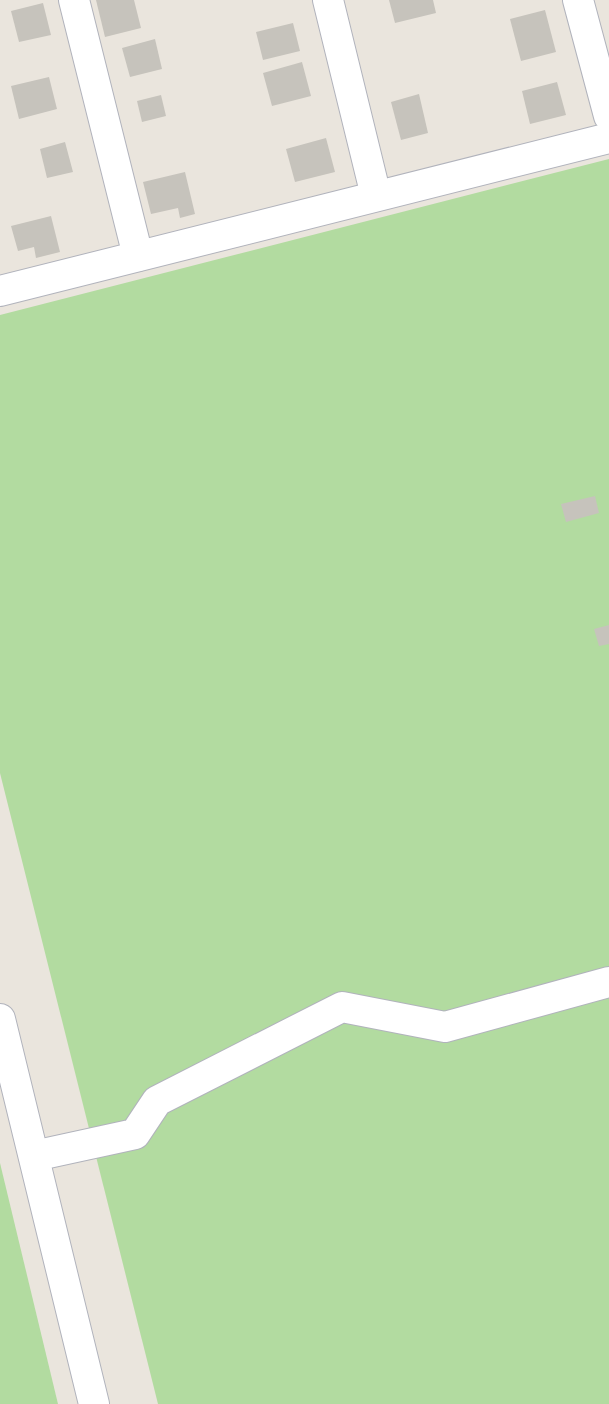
<svg xmlns="http://www.w3.org/2000/svg" width="609" height="1404" viewBox="0 0 609 1404" font-family="'PT Sans Narrow',sans-serif">
  <style>
    .green { fill: #b2dba0 }
    .building { fill: #c6c3bc }
    .lines { fill: none; stroke-linecap: round; stroke-linejoin: round }
    .minor-casing { stroke: #b1b3bc; stroke-width: 32 }
    .minor { stroke: #fff; stroke-width: 30 }
  </style>
  <rect width="100%" height="100%" fill="#eae5dd"/>
  <!-- green -->
  <g class="green">
    <polygon points="609,159 609,1404 158,1404 0,773 0,315"/>
    <polygon points="0,1163 58,1404 0,1404"/>
  </g>
  <!-- building -->
  <g class="building">
    <polygon points="96,0 134,0 141,28 105,37"/>
    <polygon points="389,0 433,0 436,13 395,23"/>
    <polygon points="43,3 51,35 19,42 11,11"/>
    <polygon points="545,10 556,52 521,61 510,19"/>
    <polygon points="293,23 300,51 263,60 256,32"/>
    <polygon points="155,39 162,69 130,77 122,48"/>
    <polygon points="302,62 311,96 272,106 263,73"/>
    <polygon points="49,77 57,109 19,119 11,86"/>
    <polygon points="557,82 566,115 530,124 522,91"/>
    <polygon points="419,94 428,133 401,140 391,102"/>
    <polygon points="161,95 166,116 142,122 137,101"/>
    <polygon points="326,138 335,172 295,182 286,149"/>
    <polygon points="65,142 73,172 47,178 40,149"/>
    <polygon points="185,172 195,214 180,218 178,208 151,214 143,182"/>
    <polygon points="51,216 60,252 36,258 34,247 18,251 11,226"/>
    <polygon points="595,496 599,513 566,522 561,504"/>
    <polygon points="609,625 609,644 599,646 594,629"/>
  </g>
  <g class="lines">
    <defs>
      <g id="minor">
        <polyline points="74,0 138,256"/>
        <polyline points="328,0 376,196"/>
        <polyline points="578,0 609,116"/>
        <polyline points="0,291 609,138"/>
        <polyline points="0,1019 94,1404"/>
        <polyline points="34,1156 135,1134 157,1101 342,1007 445,1027 609,982"/>
      </g>
    </defs>
    <!-- minor casing -->
    <use href="#minor" class="minor-casing"/>
    <!-- minor -->
    <use href="#minor" class="minor"/>
  </g>
</svg>
